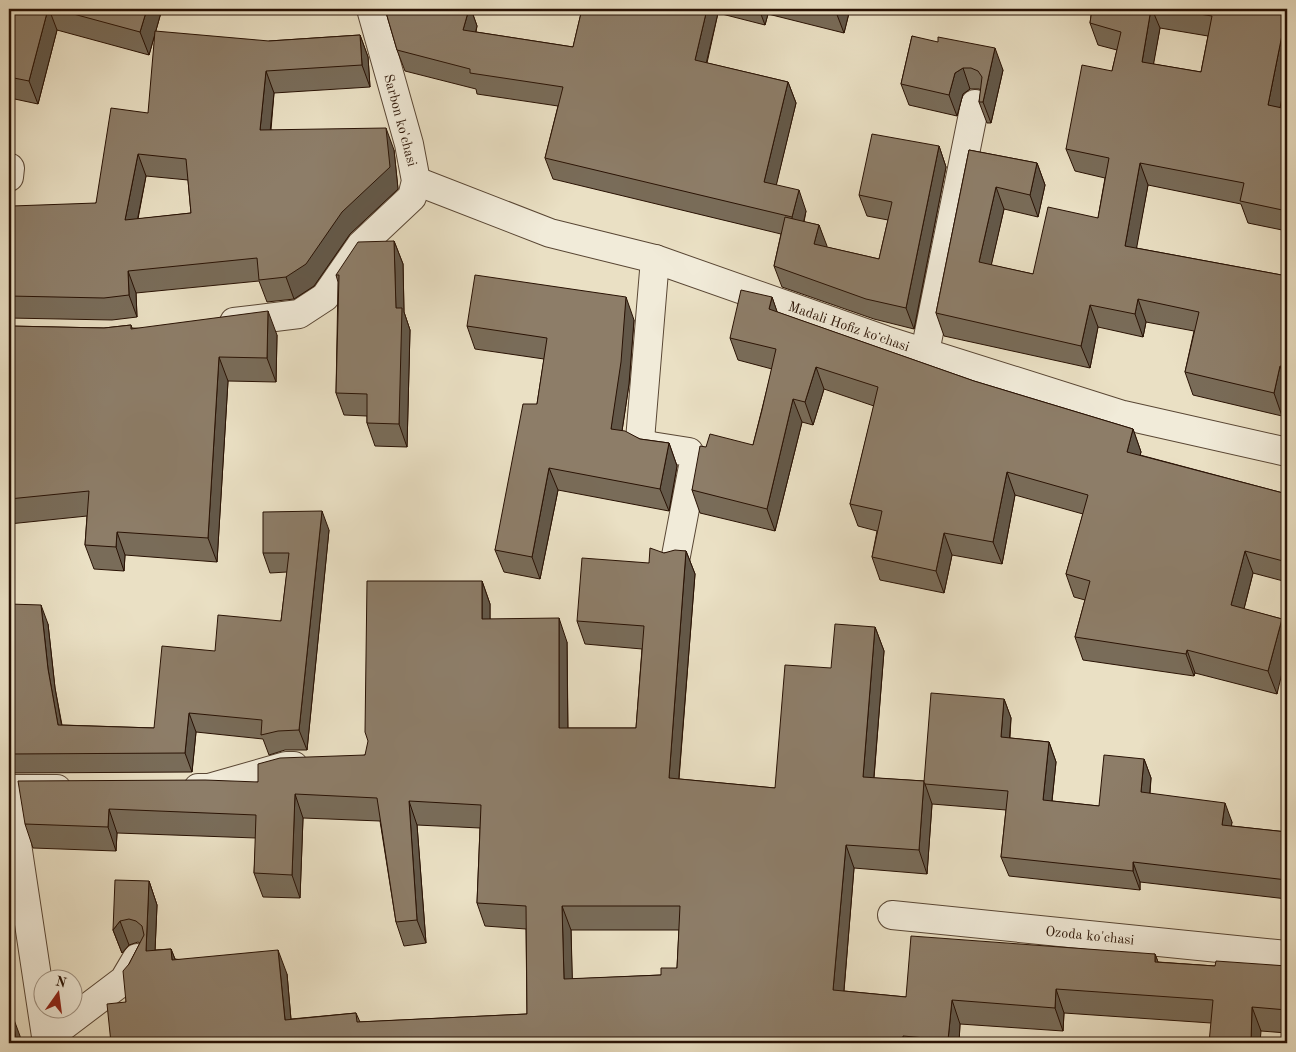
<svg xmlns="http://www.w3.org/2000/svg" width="1296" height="1052" viewBox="0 0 1296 1052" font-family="'Old Standard TT',serif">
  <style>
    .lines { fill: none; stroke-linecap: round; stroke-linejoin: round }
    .minor-casing { stroke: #594634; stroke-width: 30 }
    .minor { stroke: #f1ebd9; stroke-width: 28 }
    .wall { fill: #796c59; stroke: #291204; fill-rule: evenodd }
    .shaded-wall { fill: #635849; stroke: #291204 }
    .building { fill: #8d7d68; stroke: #291204; fill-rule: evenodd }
    .labels { text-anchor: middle; stroke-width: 5; stroke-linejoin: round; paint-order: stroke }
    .street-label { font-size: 14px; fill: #291204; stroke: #f1ebd9 }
  </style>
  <rect width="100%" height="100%" fill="#eae0c4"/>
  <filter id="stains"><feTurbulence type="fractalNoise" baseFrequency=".004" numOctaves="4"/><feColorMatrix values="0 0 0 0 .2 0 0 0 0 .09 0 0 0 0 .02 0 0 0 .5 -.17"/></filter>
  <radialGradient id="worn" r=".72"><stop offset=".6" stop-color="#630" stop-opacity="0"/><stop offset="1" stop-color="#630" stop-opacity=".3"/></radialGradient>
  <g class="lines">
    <defs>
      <g id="minor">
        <polyline points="9,177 10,168"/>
        <polyline points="416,181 550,233 655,259 885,340 1123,415 1287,452"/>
        <polyline points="655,259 640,440 651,446 689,452 694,461 675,561"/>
        <polyline points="234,322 299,314 325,297 361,245 412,197 416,181 409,144 371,9"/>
        <polyline points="925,352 975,104"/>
        <polyline points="198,788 209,788 286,766 294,766"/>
        <polyline points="9,789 57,789"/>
        <polyline points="9,791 47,1043"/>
        <path id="s1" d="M892 915 1287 955"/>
        <polyline points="46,1039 124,980 137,958"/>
      </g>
    </defs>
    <!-- minor casing -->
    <use href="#minor" class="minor-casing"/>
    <!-- minor -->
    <use href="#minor" class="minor"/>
  </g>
  <!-- wall -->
  <g class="wall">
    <polygon points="9,9 162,9 149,55 57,30 38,104 10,98 9,101"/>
    <polygon points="385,9 471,9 477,26 476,32 573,47 582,9 850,9 844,33 768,14 765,25 718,13 707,63 788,82 796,103 776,185 806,211 804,222 819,225 826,247 879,259 888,220 867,216 859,195 939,146 946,167 914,329 874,319 782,287 774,266 781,234 553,179 545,158 558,106 477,94 476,89 405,71 397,50"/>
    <path d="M1092 9H1287V73L1280 108 1287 109V231L1248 223 1241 204 1148 185 1136 248 1287 276V392L1282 416 1193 395 1185 372 1194 331 1146 322 1143 337 1098 327 1090 368 944 336 936 313 969 150 1037 163 1045 185 1038 217 1004 209 991 265 1033 274 1098 218 1105 178 1075 171 1066 149 1112 71 1117 50 1098 45 1090 23ZM1160 28 1208 36 1201 72 1153 64Z"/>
    <path d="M360 35 368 57 370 87 274 93 271 130 394 150 398 189 350 234 314 286 294 299 267 302 259 281 136 293 137 317 112 320 9 318V232L96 203 148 113 269 41ZM146 176 188 180 191 213 138 219Z"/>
    <polygon points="912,36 1003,70 991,123 987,123 979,102 981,90 979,89 970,89 963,94 957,116 909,105 901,84"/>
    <polygon points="394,241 403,264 404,312 410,330 407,447 375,446 367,423 367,416 344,415 336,393 338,282 336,275"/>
    <polygon points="772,297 777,312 974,381 1133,429 1141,452 1140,455 1283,493 1287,491 1287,582 1253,573 1244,609 1282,619 1277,694 1195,673 1194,676 1083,660 1075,637 1085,600 1074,597 1066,574 1083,514 1015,495 1002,564 952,555 944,593 880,580 872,557 877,531 858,526 850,504 874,406 824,389 813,425 802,422 775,531 700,513 692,490 706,447 753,445 772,369 738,360 730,338"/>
    <polygon points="634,320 629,384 622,431 640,439 669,443 677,466 669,511 558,490 540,579 504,572 495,550 537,404 544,359 475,349 467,326"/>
    <polygon points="131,325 132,328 277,335 276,382 228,381 217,562 125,555 124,571 94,569 85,545 87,516 9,524 9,326 104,328"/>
    <polygon points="329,530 307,750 285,750 269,755 263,739 196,732 192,772 9,773 9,604 48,624 55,688 62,725 154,728 215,651 281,621 287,572 270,573 263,553"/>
    <path d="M686 551 695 574 679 779 775 788 831 668 875 627 884 651 874 778 924 781 1004 699 1011 718 1010 738 1049 742 1056 762 1052 801 1099 806 1144 759 1151 778 1150 794 1232 822 1231 826 1287 832V899L1140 882V890L1009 876 1001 857 1006 810 932 804 927 874 854 868 844 991 906 997 1155 954 1158 962 1215 966H1287V1033L1261 1031 1211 1023 1064 1013 1063 1031 960 1024 959 1043H111L126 1002 129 964 140 943 138 942 129 945 122 953 113 930 149 881 157 905 155 950 171 949 175 959 287 974 291 1019 356 1013 360 1022 527 1014 526 929 485 926 477 903 480 828 417 825 426 943 404 946 396 922 380 821 303 818 300 898 263 897 254 873 256 838 117 833 116 851 33 848 25 824 258 782 365 755 482 581 490 604V619L567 642 568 728H636L642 649 585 644 577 621 649 563 664 553ZM571 930H679L677 968 661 975 572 979Z"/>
  </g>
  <!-- shaded-wall -->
  <g class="shaded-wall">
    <polygon points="48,9 49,9 57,30 38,104 29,81"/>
    <polygon points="147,9 162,9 149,55 140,32"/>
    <polygon points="469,9 471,9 477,26 471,51 463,30"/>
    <polygon points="707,9 717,9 718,13 702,81 695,60"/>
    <polygon points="759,9 766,9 768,14 765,25"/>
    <polygon points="837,9 850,9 844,33 836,12"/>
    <polygon points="1151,9 1152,9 1160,28 1150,84 1142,62"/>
    <polygon points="1284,25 1287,33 1287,73 1276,128 1268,105"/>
    <polygon points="360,35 368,57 370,87 362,65"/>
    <polygon points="995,48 1003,70 991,123 983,102"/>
    <polygon points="963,68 970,89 963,94 957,116 949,95 955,73"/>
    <polygon points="266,71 274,93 268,152 260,130"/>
    <polygon points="788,82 796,103 772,203 764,182"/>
    <polygon points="386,128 394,150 398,189 350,234 314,286 294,299 286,277"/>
    <polygon points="939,146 946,167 914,329 906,308"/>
    <polygon points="138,154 146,176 133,242 125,220"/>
    <polygon points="1037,163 1045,185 1038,217 1030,195"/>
    <polygon points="1140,163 1148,185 1133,268 1125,246"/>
    <polygon points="996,187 1004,209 987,284 979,262"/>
    <polygon points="799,190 806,211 800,238 792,217"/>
    <polygon points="819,225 827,246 822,265 814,244"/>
    <polygon points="394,241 403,264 404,312 410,330 407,447 399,424"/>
    <polygon points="128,271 136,293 137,317 129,295"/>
    <polygon points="626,297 634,320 629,384 619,451 611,429"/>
    <polygon points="772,297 780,320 769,309"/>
    <polygon points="1138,299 1146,322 1143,337 1135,314"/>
    <polygon points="1090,305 1098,327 1090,368 1081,346"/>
    <polygon points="268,311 277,335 276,382 267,358"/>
    <polygon points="219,357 228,381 217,562 208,538"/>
    <polygon points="1280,366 1287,385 1287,392 1282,416 1274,393"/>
    <polygon points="816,367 824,389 813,425 805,402"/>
    <polygon points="793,399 802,422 775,531 767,509"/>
    <polygon points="1133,429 1141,452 1135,474 1127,452"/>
    <polygon points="669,443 677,466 669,511 660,489"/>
    <polygon points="549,468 558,490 540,579 532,557"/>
    <polygon points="1007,472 1015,495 1002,564 993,542"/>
    <polygon points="322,511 329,530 307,750 299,730"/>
    <polygon points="117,532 125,555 124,571 116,547"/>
    <polygon points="944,533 952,555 944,593 936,571"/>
    <polygon points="686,551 695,574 677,801 669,778"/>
    <polygon points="1245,551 1253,573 1239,628 1231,605"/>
    <polygon points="482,581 490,604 490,643 482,619"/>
    <polygon points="41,605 48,624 55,688 65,745 58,725 48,669"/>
    <polygon points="559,618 567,642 568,752 559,728"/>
    <polygon points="1282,619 1287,633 1287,652 1277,694 1268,671"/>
    <polygon points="875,627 884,651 872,800 863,777"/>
    <polygon points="1187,650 1195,673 1194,676 1186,654"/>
    <polygon points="1004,699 1011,718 1008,756 1001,737"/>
    <polygon points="189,713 196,732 192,772 185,753"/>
    <polygon points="1049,742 1056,762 1050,819 1043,800"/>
    <polygon points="1144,759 1151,778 1148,812 1141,792"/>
    <polygon points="924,781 932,804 927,874 919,850"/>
    <polygon points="295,794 303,818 300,898 292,875"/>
    <polygon points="409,801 417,825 426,943 417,920"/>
    <polygon points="1225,803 1232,822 1229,844 1222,825"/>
    <polygon points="109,809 117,833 116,851 108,827"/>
    <polygon points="846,845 854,868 842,1013 833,990"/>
    <polygon points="1133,862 1140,882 1140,890 1133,871"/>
    <polygon points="149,881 157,905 154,974 146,951"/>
    <polygon points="562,906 571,930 573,1002 564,979"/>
    <polygon points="120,921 129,945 122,953 113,930"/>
    <polygon points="171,949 180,972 172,960"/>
    <polygon points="278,950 287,974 293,1043 285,1020"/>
    <polygon points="1155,954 1164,978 1155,962"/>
    <polygon points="1056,989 1064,1013 1063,1031 1055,1008"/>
    <polygon points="952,1000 960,1024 959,1043 949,1043 948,1040"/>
    <polygon points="1252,1007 1261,1031 1260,1043 1251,1043"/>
    <polygon points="13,1017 20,1036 21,1043 16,1043"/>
    <polygon points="903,1036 905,1043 902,1043"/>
  </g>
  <!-- building -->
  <g class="building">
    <polygon points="9,9 48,9 29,81 9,77"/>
    <polygon points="55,9 147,9 140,32"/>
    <polygon points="385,9 469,9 463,30 573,47 582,9 707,9 695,60 788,82 764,182 799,190 792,217 545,158 563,87 470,73 470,69 397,50"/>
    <polygon points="824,9 837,9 836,12"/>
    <polygon points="1092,9 1151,9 1142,62 1201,72 1212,16 1168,9 1287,9 1287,25 1284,25 1268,105 1287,109 1287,211 1240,201 1244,183 1140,163 1125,246 1287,276 1287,367 1280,366 1274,393 1185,372 1199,312 1138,299 1135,314 1090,305 1081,346 936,313 969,150 1037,163 1030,195 996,187 979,262 1033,274 1048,207 1098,218 1109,158 1066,149 1082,65 1112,71 1121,32 1090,23"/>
    <path d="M155 31 269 41 360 35 362 65 266 71 260 130 386 128 390 167 342 212 306 264 286 277 259 280 257 258 128 271 129 295 104 298 9 296V232L12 206 96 203 111 108 148 113ZM138 154 186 159 191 213 125 220Z"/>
    <polygon points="912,36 938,42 938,37 995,48 983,102 979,102 982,77 978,71 971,68 963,68 955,73 949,95 901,84"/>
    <polygon points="872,134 939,146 906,308 866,299 774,266 785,217 819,225 814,244 879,259 892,202 859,195"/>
    <polygon points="394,241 396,308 402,308 399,424 367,423 367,394 336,393 339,275 336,275 358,242"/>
    <polygon points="475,275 626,297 621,362 611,429 625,431 640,439 669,443 660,489 549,468 532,557 495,550 523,404 537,404 547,338 467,326"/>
    <polygon points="741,290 772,297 769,309 974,381 1133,429 1127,452 1283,493 1284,490 1287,491 1287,562 1245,551 1231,605 1282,619 1268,671 1187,650 1186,654 1075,637 1090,581 1066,574 1088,495 1007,472 993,542 944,533 936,571 872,557 882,511 850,504 878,387 816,367 805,402 793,399 767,509 692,490 700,446 706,447 710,434 753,445 762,410 776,349 730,338"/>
    <polygon points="268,311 267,358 219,357 208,538 117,532 116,547 85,545 89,491 9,499 9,326 104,328 131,325 131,329"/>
    <polygon points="322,511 299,730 278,731 261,735 262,720 189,713 185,753 9,754 9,604 41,605 48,669 58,725 154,728 162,646 215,651 218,615 281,621 289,553 263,553 263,512"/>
    <path d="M650 548 664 553 675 550 686 551 669 778 775 788 785 665 831 668 835 624 875 627 863 777 924 781 919 850 846 845 833 990 906 997 911 936 1155 954V962L1215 966 1216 961 1287 966V1010L1252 1007 1251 1043H1209L1213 1000 1056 989 1055 1008 952 1000 948 1040 903 1036 902 1043H726L688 1038V1043H111L107 1004 126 1002 123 971 129 964 144 935 142 926 136 921 129 919 120 921 113 930 115 880 149 881 146 951 171 949 172 960 278 950 285 1020 356 1013 357 1022 527 1014 526 906 477 903 481 805 409 801 417 920 396 922 377 798 295 794 292 875 254 873 256 815 109 809 108 827 25 824 18 781 205 780 258 782V764L280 758 365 755 368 741 365 732 367 581H482V619L559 618V728H636L644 626 577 621 582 558 649 563ZM562 906H680L677 968H661V975L564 979Z"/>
    <polygon points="931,693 1004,699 1001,737 1049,742 1043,800 1099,806 1104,755 1144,759 1141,792 1225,803 1222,825 1287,832 1287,880 1133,862 1133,871 1001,857 1008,791 925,784 924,782"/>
    <polygon points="9,1017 13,1017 16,1043 9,1043"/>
  </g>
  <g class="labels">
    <!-- street labels -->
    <g class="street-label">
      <text transform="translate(401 120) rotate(75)" y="5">Sarbon ko'chasi</text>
      <text transform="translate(849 326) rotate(19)" y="5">Madali Hofiz koʻchasi</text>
      <text dy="5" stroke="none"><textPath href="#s1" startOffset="199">Ozoda ko'chasi</textPath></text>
    </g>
  </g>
  <!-- margin -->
  <rect width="1296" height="1052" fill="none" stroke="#eae0c4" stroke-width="30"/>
  <rect x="10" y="10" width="1276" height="1032" fill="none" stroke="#291204" stroke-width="2.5"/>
  <rect x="15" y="15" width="1266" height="1022" fill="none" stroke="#291204"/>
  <!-- north arrow -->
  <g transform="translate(58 994) rotate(14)"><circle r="24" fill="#f1ebd9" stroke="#a19484"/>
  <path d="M0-4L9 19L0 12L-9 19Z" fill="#8f2418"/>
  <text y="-8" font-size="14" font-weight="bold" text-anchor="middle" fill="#291204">N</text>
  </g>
  <rect width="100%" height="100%" filter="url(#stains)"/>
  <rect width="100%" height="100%" fill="url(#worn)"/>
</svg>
